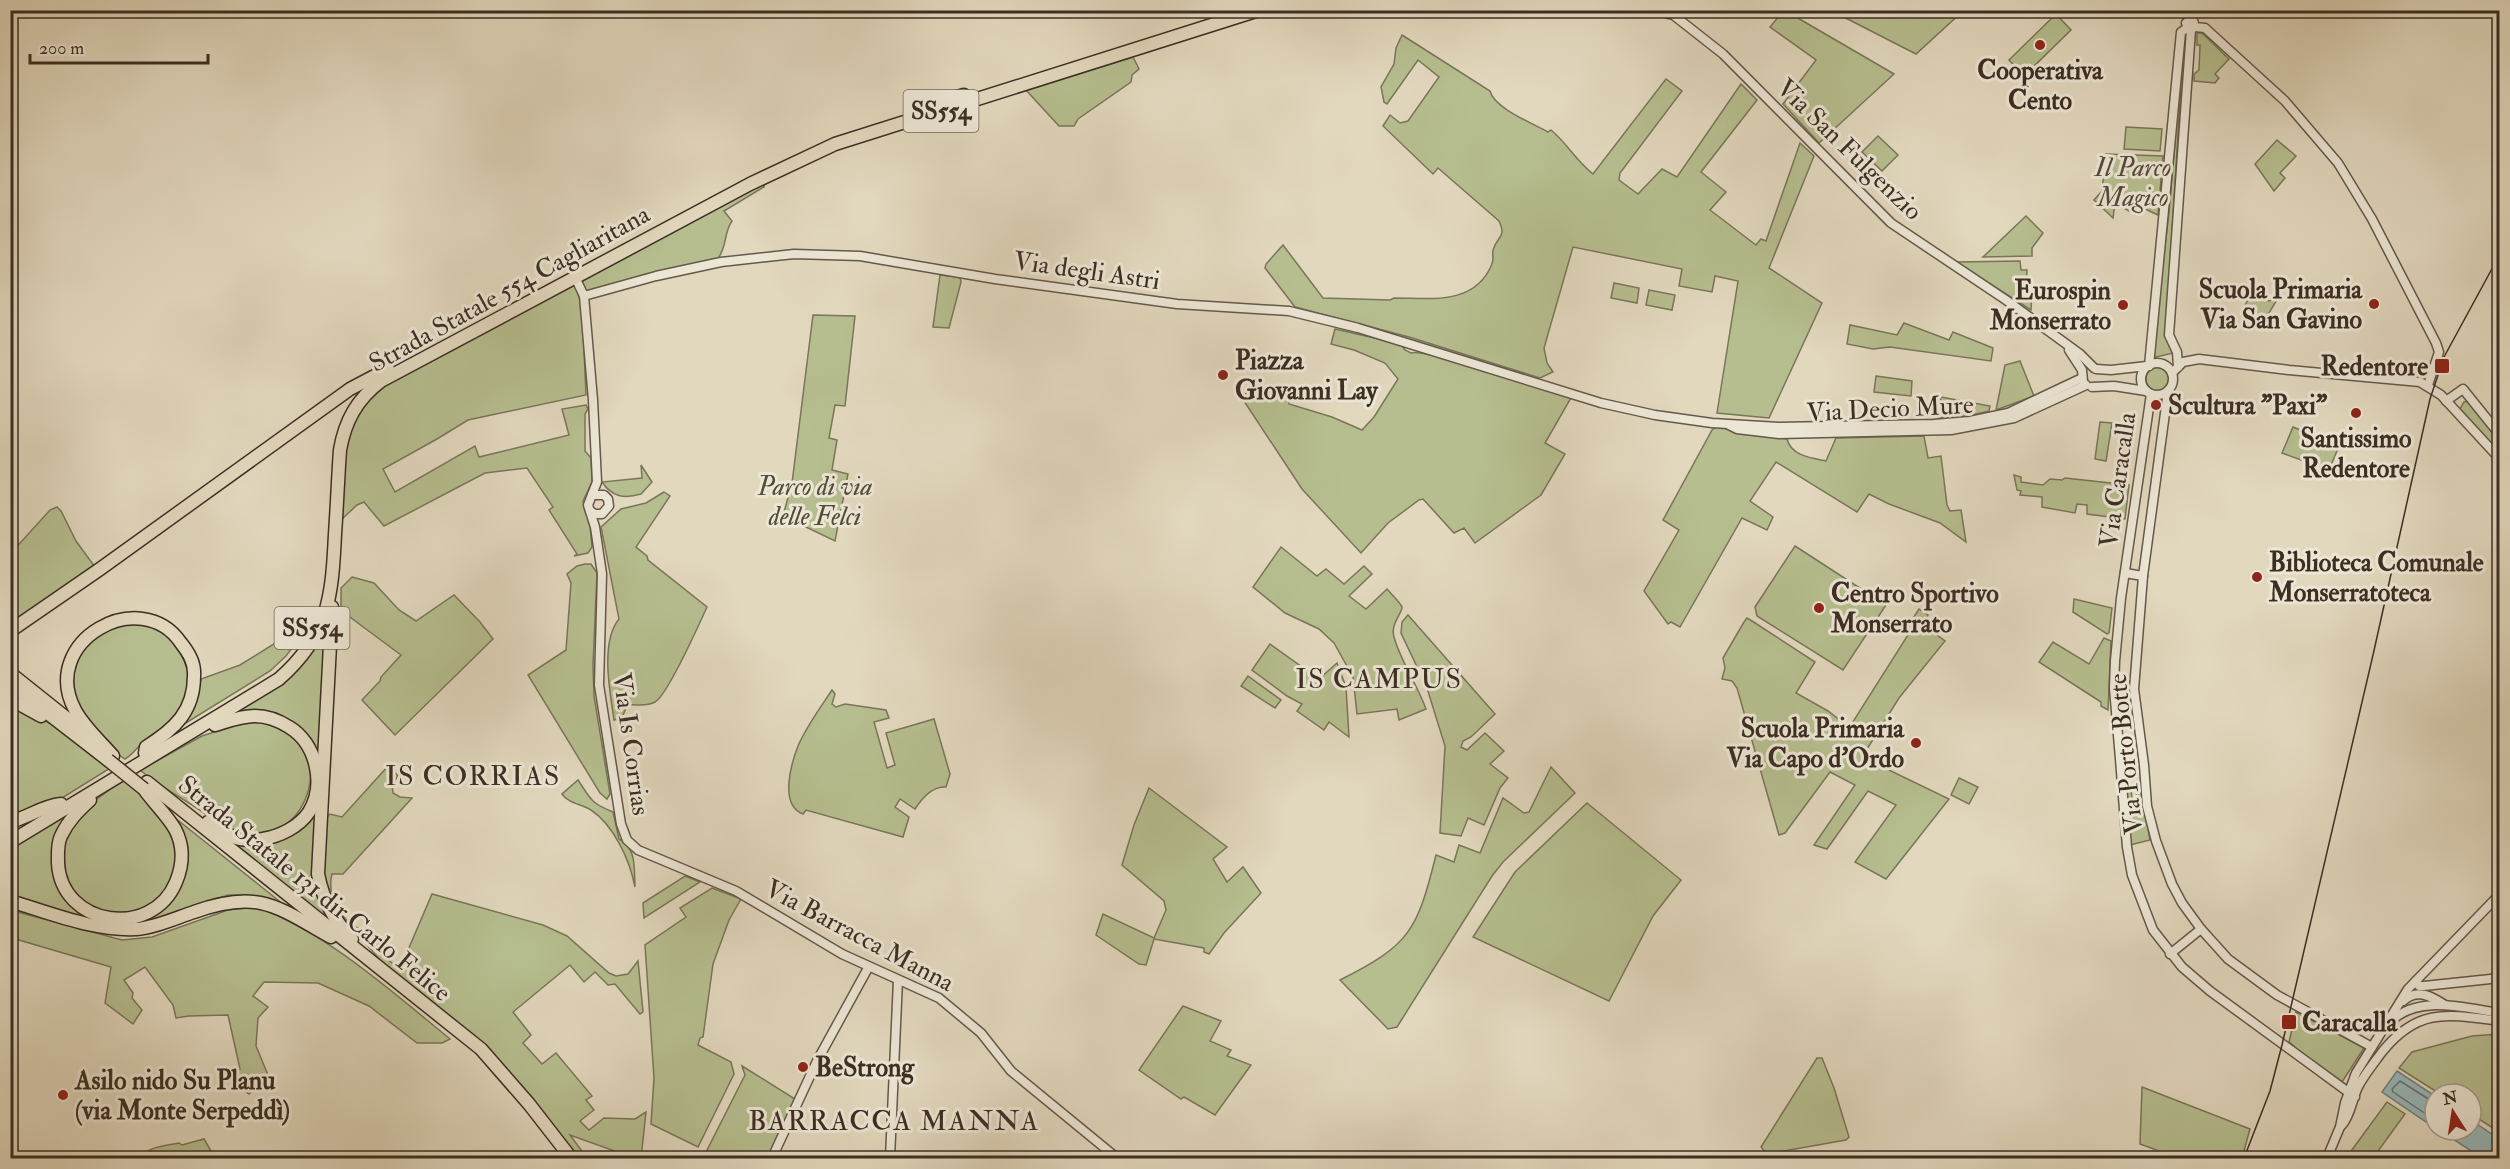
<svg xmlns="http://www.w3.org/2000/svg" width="2510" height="1169" viewBox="0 0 2510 1169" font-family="'IM FELL Double Pica',serif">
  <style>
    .green { fill: #b6be8f; stroke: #797659; stroke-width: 1.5 }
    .water { fill: #98b8bb; stroke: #73817e; stroke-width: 1.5 }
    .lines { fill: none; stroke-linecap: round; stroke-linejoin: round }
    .shore { stroke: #6a736f; stroke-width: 1.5 }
    .minor-casing { stroke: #66584a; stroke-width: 11 }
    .highway-casing { stroke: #3c2e23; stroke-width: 15 }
    .minor { stroke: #ece6d5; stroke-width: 8 }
    .highway { stroke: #e2d8be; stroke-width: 12 }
    .tram { stroke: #3c2e23; stroke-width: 1.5 }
    .highway-bridge-casing { stroke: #3c2e23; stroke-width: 15; stroke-linecap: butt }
    .highway-bridge { stroke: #e2d8be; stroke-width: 12 }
    .poi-dot { fill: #8f2418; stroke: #ece6d5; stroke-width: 2 }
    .labels { text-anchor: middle; stroke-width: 6; stroke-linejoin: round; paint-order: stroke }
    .shield { fill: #ece6d5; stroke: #716558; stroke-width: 1.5 }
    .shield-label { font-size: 24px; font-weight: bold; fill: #3c2e23 }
    .poi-label { font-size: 26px; font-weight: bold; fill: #3c2e23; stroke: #ece6d5; text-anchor: start }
    .street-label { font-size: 26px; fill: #3c2e23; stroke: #ece6d5 }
    .park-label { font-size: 26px; font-style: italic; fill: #544b39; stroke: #ece6d5 }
    .quarter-label { font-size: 28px; letter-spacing: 1.5px; fill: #3c2e23; stroke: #ece6d5 }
  </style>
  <rect width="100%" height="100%" fill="#e2d8be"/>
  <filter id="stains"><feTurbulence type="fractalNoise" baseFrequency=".00333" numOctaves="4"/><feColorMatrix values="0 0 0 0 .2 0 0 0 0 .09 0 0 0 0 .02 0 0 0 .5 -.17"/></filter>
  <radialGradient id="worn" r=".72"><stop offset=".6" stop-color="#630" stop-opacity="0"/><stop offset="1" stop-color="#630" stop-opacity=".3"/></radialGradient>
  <!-- green -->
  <g class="green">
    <polygon points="1784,10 1894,74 1819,143 1783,104 1816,60 1770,27"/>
    <polygon points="1832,11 1963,11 1916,54"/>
    <polygon points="2056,14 2071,30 2024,76 2009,60"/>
    <polygon points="2184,33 2166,335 2173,353 2152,358 2169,212"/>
    <polygon points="2197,33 2202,33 2229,59 2215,74 2219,78 2215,83 2194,81 2194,74 2199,70 2200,45 2197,45"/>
    <path d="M1402 35 1490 91C1494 108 1532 123 1548 132L1551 130C1567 143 1576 161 1593 174L1666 79 1682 91 1620 173 1619 180 1638 194 1662 169 1677 177 1741 84 1757 100 1701 172 1726 192 1710 210 1756 245 1761 239 1766 241 1800 143 1814 156 1769 268 1822 303 1769 418 1717 413 1738 281 1715 276 1712 292 1679 286 1682 269 1573 247 1544 348 1547 363 1553 372 1540 378 1409 337 1295 307 1265 268 1266 264 1283 245 1323 298 1390 300 1394 298C1430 298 1475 306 1492 264 1494 259 1492 254 1493 250 1497 236 1507 238 1499 221L1438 168 1433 174 1383 126 1390 115 1400 123 1408 121 1439 77 1418 60 1387 104 1384 102 1381 87 1394 64 1396 48Z"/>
    <polygon points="1133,57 1139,69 1132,75 1131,82 1078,119 1074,126 1059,126 1026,90"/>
    <polygon points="2126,127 2162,129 2160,151 2124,149"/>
    <polygon points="1878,136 1898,155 1882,171 1862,152"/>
    <polygon points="2277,140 2296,156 2280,173 2285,178 2274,191 2255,164"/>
    <polygon points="2106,154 2163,156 2158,215 2141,207 2136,215 2115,203 2113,218 2094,200 2102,191"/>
    <path d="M765 182 764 187 724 211 732 221C723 234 728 246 717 260L590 291 585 290 582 279Z"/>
    <polygon points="2026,216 2043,233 2032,248 2032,256 1983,257"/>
    <polygon points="2020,261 2021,270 2027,270 2026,290 2032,292 2031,310 1956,262"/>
    <polygon points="940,275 960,277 961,282 949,328 933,327"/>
    <polygon points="1614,283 1639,288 1637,303 1611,298"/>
    <path d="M573 285H575L582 306 586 395 468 420 437 439 383 469 395 492 475 446 479 457 569 435 562 409 586 405 588 409 585 414V451L591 458 592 482 583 501 590 526 592 547 588 553 574 556 577 554 549 510 553 507 527 468 485 473 384 526 364 502 357 505 341 520C346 451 336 418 399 375Z"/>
    <polygon points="1649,290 1675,295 1672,310 1646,305"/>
    <polygon points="2252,291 2269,301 2278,298 2266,318 2242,312"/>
    <polygon points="813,315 855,316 845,406 835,405 829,438 837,440 832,470 848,474 835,541 783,516 792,483"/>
    <polygon points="1904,323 1949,340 1953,332 1993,348 1991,361 1890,347 1873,349 1847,344 1850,325 1897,335"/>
    <path d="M1335 329 1401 344 1405 350 1411 353C1426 348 1547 390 1571 398L1545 443 1565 454 1541 495 1475 543 1464 528 1454 533 1423 499 1419 500 1388 523 1361 553 1302 489 1240 395 1243 393 1268 400 1271 395 1277 393 1289 397V404L1332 417 1362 430 1374 417 1398 379 1385 363 1354 350 1331 344Z"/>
    <polygon points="2020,361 2034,396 1996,410 2005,365"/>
    <circle cx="2158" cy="379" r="12"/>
    <polygon points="1876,376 1912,381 1911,396 1874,392"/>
    <polygon points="1941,397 1990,406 1989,411 1968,416 1938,418"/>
    <polygon points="2469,401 2499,440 2499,453 2460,409 2464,402"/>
    <polygon points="2100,422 2112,423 2106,461 2095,459"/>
    <path d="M1716 427 1787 439C1791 456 1812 458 1826 461L1836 438 1924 436 1928 458 1941 456 1947 505 1950 511 1961 510 1966 542 1940 523 1889 504 1869 494 1857 512 1776 462 1750 501 1773 517 1767 530 1742 518 1680 627 1671 622 1668 624 1644 591 1679 530 1663 520 1712 430Z"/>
    <polygon points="2293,427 2339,446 2329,470 2282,453"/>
    <path d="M641 465 652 482 641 494C624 499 612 497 602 482L642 478Z"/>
    <polygon points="2014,475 2021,477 2021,482 2043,485 2050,479 2062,480 2065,478 2129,485 2125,519 2087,514 2087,505 2077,504 2075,513 2042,507 2042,497 2020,495 2021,491 2017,490"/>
    <path d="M664 492 670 496 636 547 647 556 648 560 707 607C699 624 668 695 655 702 646 707 637 704 627 705L622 718 614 720C610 692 600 642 619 619L601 527 621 509 646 503Z"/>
    <polygon points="57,507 61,511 76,541 95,567 11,626 11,553 50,510"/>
    <polygon points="1795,546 1886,605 1843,670 1757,616 1755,607"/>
    <path d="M1281 547 1317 576 1326 569 1344 584 1364 566 1372 574 1349 596 1366 609 1387 589C1391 594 1400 602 1402 607 1403 612 1390 624 1394 637 1400 660 1417 684 1426 709L1399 720 1397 709 1357 714 1353 677 1334 643 1319 629 1285 613 1253 587Z"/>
    <polygon points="585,564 591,564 597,573 593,665 594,696 610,794 607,799 600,793 528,675 566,650 571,583 567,574 577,566"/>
    <polygon points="352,577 374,583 399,610 416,621 454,595 480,622 493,639 395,735 362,700 380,681 381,677 401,655 347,615 341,622 341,588"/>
    <polygon points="2074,599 2112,608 2109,633 2107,634 2073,612"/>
    <polygon points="1919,609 1928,615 1923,625 1945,641 1899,698 1862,757 1949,799 1886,879 1855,862 1896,805 1868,791 1827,849 1814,845 1855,785 1830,772 1785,833 1779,835 1737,688 1732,681 1722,679 1725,668 1723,658 1744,622 1747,618 1752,621 1815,662 1796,693 1828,711 1845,724 1851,725 1908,635 1904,632"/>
    <polygon points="1408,615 1495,714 1471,737 1463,741 1461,747 1467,750 1485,733 1504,751 1490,764 1508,778 1500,788 1484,825 1468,818 1461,836 1440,833 1445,746 1427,688 1401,633 1402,622"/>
    <path d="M126 622C136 624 153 624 162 630 191 649 200 692 176 719 166 729 151 733 142 743 136 749 132 755 125 759L119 755 85 715 76 700 73 679 76 662 90 639Z"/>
    <path d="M326 626 319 766C291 716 290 708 229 714L280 685 302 665Z"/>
    <polygon points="301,636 286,656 270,671 181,726 197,697 201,679 240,665 277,642"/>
    <polygon points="2104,638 2111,641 2108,710 2101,706 2101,702 2039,662 2053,642 2089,664"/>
    <polygon points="1270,644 1319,679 1337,663 1346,687 1349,737 1329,722 1324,730 1297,711 1302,704 1287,696 1252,670"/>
    <polygon points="1248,676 1281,700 1275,708 1241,686"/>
    <path d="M832 690 835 694 832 704 836 707 845 704 886 710 889 718 874 722 887 768 895 765 886 733 934 719 950 774 946 787C932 786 922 798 915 809L900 799 895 807 909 817 903 837 806 810 803 814C779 805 791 764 798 746 806 727 820 708 832 690Z"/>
    <path d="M11 705C49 718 80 743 112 767L62 798 46 801 11 817Z"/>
    <path d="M248 721C256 722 264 722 271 724 344 746 306 853 236 833 224 829 212 818 201 811 181 797 159 786 140 770L202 736Z"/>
    <path d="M389 765 398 776 392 784 393 793 400 797 412 798 343 874H332C327 893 338 916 354 926 360 930 370 932 374 937 383 946 384 962 397 965L405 957 432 894 543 925 567 936 609 973 616 976 628 974 638 961 643 1012 640 1014 615 984 608 985 595 972 584 982 570 965 513 1012 531 1035 523 1043 542 1064 556 1053 592 1096 586 1100 594 1110 580 1121 589 1130 604 1118 635 1119 646 1112 641 1158H634L570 1135 587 1158H575L518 1085 384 965 363 940 341 921 325 887 323 858 325 819 330 814 342 817Z"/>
    <path d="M1551 767 1575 793 1503 862 1492 876 1397 1027 1388 1029 1340 980C1410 945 1417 931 1436 855L1454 862 1459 845 1480 853 1503 798 1524 813 1529 812Z"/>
    <polygon points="1959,778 1978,787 1969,804 1951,795"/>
    <path d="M126 779C147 794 175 830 176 857 177 870 171 884 163 894 130 930 75 917 64 870 61 858 62 842 68 830 81 809 106 791 126 779Z"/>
    <path d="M578 780C592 801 591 803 613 812L619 839C637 847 634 870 635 887 630 861 614 825 591 810 581 804 568 803 562 794Z"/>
    <polygon points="1149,788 1227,847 1213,859 1227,882 1243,867 1261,893 1224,933 1209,954 1204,952 1204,948 1154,939 1146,965 1139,964 1096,935 1103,914 1154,938 1166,910 1164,901 1122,865 1134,825"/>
    <polygon points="2141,790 2150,840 2130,845 2126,792 2131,791 2133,804 2138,803 2136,791"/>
    <polygon points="318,798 315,871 339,930 228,841 280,839"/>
    <polygon points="1587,803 1681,880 1653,916 1609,1001 1473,937 1515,872"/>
    <polygon points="75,808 53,861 94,920 11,896 10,845"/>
    <path d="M174 817 288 908C268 899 250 894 228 895L141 924H128L182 878Z"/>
    <polygon points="685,876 700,882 644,918 643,903"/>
    <polygon points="712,888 741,899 729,920 713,964 703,1037 700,1038 698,1045 731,1062 734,1074 698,1147 651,1124 654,1078 645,945 686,917 680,908"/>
    <path d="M256 907C322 929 396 995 450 1039L442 1043H417L369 1006 318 983 264 982 253 996 268 1007 258 1018 256 1046 268 1075 249 1094 229 1080 240 1069 228 1015 189 1016 176 1018 173 1005 145 967 124 980 133 993 132 998 142 1010 133 1024 105 1003 111 967 19 940 11 925 10 910 122 940 152 937 228 910Z"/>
    <polygon points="1183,1006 1221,1021 1210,1041 1231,1050 1227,1056 1251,1065 1215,1115 1184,1097 1181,1099 1139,1070"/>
    <polygon points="2296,1012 2364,1048 2342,1082 2294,1048 2294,1046 2289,1042"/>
    <polygon points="2499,1034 2499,1132 2471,1114 2471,1094 2440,1094 2399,1068 2412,1052 2472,1036"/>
    <polygon points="1817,1058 1822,1058 1834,1088 1849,1137 1846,1140 1767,1154 1761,1147"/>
    <polygon points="742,1066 795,1099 767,1158 703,1158 745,1075"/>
    <polygon points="2142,1087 2250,1129 2242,1158 2178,1158 2140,1144"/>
    <polygon points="2387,1102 2405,1114 2373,1158 2346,1158"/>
    <path d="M204 1139 215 1158H140C149 1146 165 1146 179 1143L182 1145Z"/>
  </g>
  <!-- water -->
  <g class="water">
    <polygon points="2397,1071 2435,1096 2435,1128 2382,1092"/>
    <polygon points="2471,1120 2499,1139 2499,1158 2482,1158 2439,1130 2471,1130"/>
  </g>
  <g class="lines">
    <!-- shore -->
    <polyline class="shore" points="2435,1101 2430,1100 2400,1081 2392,1089 2393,1092 2435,1120"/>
    <defs>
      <g id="minor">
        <polyline points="1667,10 1723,54 1891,223 2006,300 2080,354 2094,368"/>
        <polyline points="2195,27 2193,20 2189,20 2186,23 2189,30 2195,27 2205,28 2285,101 2338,163 2372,219 2436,343 2439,352 2428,385"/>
        <polyline points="575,277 584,296 593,400 597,482 588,505 595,527 602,574 599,685 621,824 627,840 638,850 736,891 842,954 939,998 981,1033 1011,1071 1117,1158"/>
        <polyline points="584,296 656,276 721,262 794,254 860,256 995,279 1177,304 1289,311 1358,328 1601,403 1655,415 1712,423 1779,427 1934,424 1970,421 2008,413 2082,378"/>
        <polyline points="2069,350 2082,370 2083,381"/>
        <circle cx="2157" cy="379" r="16"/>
        <polyline points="2149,366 2181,32 2187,28"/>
        <polyline points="2178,367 2177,352 2169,335 2191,30"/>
        <polyline points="2096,369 2111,370 2147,366"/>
        <polyline points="2172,373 2183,362 2199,359 2289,370 2420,382 2441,395 2500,459"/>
        <polyline points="2092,387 2114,386 2146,391"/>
        <polyline points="2168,391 2143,576 2134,689 2144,765 2147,806 2156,841 2172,884 2182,903 2201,929 2228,959 2277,995 2372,1047"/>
        <polyline points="2151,394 2121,598 2115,661 2114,688 2120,759 2127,847 2132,875 2153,930 2182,967 2210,991 2355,1097"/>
        <polyline points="2446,401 2463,389 2500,435"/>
        <polyline points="1729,425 1737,429 1779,434 1951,430 2014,418 2086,385"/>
        <polyline points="590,511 595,514 602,514 609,506 608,499 604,495 592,495"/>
        <polyline points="2125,573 2143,576"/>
        <polyline points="2170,954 2201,929"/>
        <polyline points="2416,981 2419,986 2424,986 2500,978"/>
        <path d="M2403 1001C2417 988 2431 996 2445 1005"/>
        <path d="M2390 1022C2418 994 2464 1008 2500 1013"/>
        <path d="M2342 1125C2351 1115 2352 1099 2358 1087 2364 1075 2374 1063 2382 1052 2418 1007 2448 1014 2500 1021"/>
        <polyline points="772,1158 817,1061 868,968"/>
        <polyline points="890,1158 898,980"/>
        <polyline points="2327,1158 2340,1127 2345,1103 2356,1073 2408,989 2500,894"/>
      </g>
      <g id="highway">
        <polyline points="1668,10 1669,12"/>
        <polyline points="921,108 964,95"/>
        <path d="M332 607 318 874C323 900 334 921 352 939"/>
        <polyline points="10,631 100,569 350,389 388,369"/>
        <polyline points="10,673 89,736"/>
        <polyline points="10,684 108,760"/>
        <polyline points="10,702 21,705 41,716"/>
        <path d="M113 756C101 742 84 727 75 710 38 641 141 584 181 643 189 653 195 663 194 676 194 711 175 729 146 747L145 753"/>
        <polyline points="147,782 481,1049 529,1104 571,1158"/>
        <path d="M90 800C78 811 68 821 61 836 57 844 58 854 58 863 61 926 152 940 176 882 183 865 184 846 175 829 167 815 153 802 144 789"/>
        <path d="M10 822C29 817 42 806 61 804"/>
        <path d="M208 822C217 828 226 834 236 838 244 841 254 840 263 839 280 836 299 827 309 812 326 784 316 743 289 727 278 720 268 716 255 716 241 716 228 721 215 725"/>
        <path d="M10 842 279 679C329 635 332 597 335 534 337 506 338 478 340 450 345 421 357 399 381 381L750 184 835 144 1259 10"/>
        <path d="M10 901C51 913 93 931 136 929 154 928 176 918 194 912 258 889 276 906 331 937"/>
      </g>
    </defs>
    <!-- minor casing -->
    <use href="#minor" class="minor-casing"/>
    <!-- highway casing -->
    <use href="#highway" class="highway-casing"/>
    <!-- minor -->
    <use href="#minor" class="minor"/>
    <!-- highway -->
    <use href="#highway" class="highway"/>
    <!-- tram -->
    <polyline class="tram" points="2244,1158 2270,1091 2282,1045 2373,655 2430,399 2444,357 2500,254"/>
    <defs>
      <polyline id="highway-bridge" points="108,760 144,789"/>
    </defs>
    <!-- highway-bridge casing -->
    <use href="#highway-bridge" class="highway-bridge-casing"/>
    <!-- highway-bridge -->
    <use href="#highway-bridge" class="highway-bridge"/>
  </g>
  <!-- markers -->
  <g class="poi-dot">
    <circle cx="2040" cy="45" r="6"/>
    <circle cx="2374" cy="304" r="6"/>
    <circle cx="2123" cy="305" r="6"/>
    <rect x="2434" y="358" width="16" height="16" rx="3"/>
    <circle cx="1223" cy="375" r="6"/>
    <circle cx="2156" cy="405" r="6"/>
    <circle cx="2356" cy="413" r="6"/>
    <circle cx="2257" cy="577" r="6"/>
    <circle cx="1819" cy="608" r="6"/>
    <circle cx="1916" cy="743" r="6"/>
    <rect x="2281" y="1014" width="16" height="16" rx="3"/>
    <circle cx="803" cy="1067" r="6"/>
    <circle cx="63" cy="1095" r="6"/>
  </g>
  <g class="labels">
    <!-- shield labels -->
    <g class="shield">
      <rect x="903.5" y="90" width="75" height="42" rx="4.5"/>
      <rect x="274.5" y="607" width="75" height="42" rx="4.5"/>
    </g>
    <g class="shield-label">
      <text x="941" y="119">SS554</text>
      <text x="312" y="636">SS554</text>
    </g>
    <!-- poi labels -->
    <g class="poi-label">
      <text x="2040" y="79" text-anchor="middle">Cooperativa<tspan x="2040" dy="30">Cento</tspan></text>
      <text x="2362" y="298" text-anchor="end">Scuola Primaria<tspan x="2362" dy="30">Via San Gavino</tspan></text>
      <text x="2111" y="299" text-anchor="end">Eurospin<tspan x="2111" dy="30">Monserrato</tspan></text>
      <text x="1235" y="369">Piazza<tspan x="1235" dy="30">Giovanni Lay</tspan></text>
      <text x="2428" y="375" text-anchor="end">Redentore</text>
      <text x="2168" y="414">Scultura "Paxi"</text>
      <text x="2356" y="447" text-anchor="middle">Santissimo<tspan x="2356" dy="30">Redentore</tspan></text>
      <text x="2269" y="571">Biblioteca Comunale<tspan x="2269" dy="30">Monserratoteca</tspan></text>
      <text x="1831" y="602">Centro Sportivo<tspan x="1831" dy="30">Monserrato</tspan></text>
      <text x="1904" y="737" text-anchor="end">Scuola Primaria<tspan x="1904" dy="30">Via Capo d'Ordo</tspan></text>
      <text x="2302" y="1031">Caracalla</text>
      <text x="815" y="1076">BeStrong</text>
      <text x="75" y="1089">Asilo nido Su Planu<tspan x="75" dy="30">(via Monte Serpeddì)</tspan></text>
    </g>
    <!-- street labels -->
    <g class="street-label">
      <text transform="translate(1850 149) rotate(44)" y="9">Via San Fulgenzio</text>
      <text transform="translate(1087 270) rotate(8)" y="9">Via degli Astri</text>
      <text transform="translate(509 288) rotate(-29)" y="9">Strada Statale 554 Cagliaritana</text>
      <text transform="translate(1890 408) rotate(-3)" y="9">Via Decio Mure</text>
      <text transform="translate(2117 480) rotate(-82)" y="9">Via Caracalla</text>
      <text transform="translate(632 744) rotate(82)" y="9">Via Is Corrias</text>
      <text transform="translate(2125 754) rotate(-96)" y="9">Via Porto Botte</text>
      <text transform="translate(315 888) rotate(39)" y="9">Strada Statale 131 dir Carlo Felice</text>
      <text transform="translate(860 935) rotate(28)" y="9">Via Barracca Manna</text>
    </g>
    <!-- park labels -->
    <g class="park-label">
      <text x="2133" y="176">Il Parco<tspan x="2133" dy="30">Magico</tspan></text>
      <text x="815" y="495">Parco di via<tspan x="815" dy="30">delle Felci</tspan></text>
    </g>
    <!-- quarter labels -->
    <g class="quarter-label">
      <text x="1379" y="688">IS CAMPUS</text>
      <text x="473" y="785">IS CORRIAS</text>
      <text x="894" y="1130">BARRACCA MANNA</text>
    </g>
  </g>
  <!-- margin -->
  <rect width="2510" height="1169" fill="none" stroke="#e2d8be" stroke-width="36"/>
  <rect x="12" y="12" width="2486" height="1145" fill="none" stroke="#3c2e23" stroke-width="3"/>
  <rect x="18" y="18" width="2474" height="1133" fill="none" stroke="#3c2e23" stroke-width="1.5"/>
  <!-- north arrow -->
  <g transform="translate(2453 1112) rotate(348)"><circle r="28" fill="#ece6d5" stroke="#a69c8e" stroke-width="1.5"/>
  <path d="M0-4.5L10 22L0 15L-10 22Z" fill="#8f2418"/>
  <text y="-9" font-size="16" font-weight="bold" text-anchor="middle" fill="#3c2e23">N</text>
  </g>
  <!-- scale -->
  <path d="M30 54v9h178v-9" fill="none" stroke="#3c2e23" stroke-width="3"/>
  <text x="39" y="54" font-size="18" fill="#3c2e23" stroke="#ece6d5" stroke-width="4.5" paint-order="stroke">200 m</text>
  <rect width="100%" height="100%" filter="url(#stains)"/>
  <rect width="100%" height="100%" fill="url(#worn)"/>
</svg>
